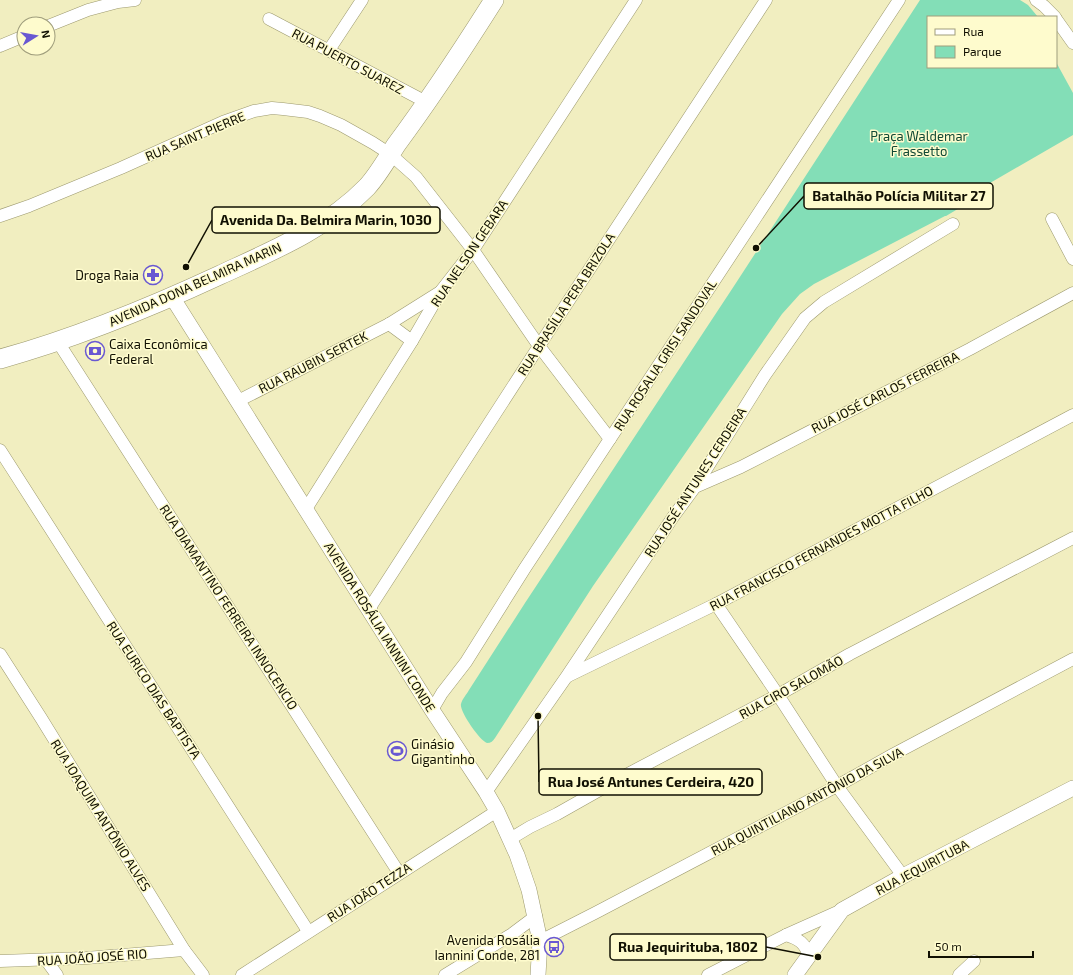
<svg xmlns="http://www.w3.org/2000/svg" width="1073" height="975" viewBox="0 0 1073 975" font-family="'Exo 2',sans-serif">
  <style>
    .green { fill: #83deb7 }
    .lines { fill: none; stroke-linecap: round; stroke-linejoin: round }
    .minor-casing { stroke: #9c996e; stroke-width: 13 }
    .tertiary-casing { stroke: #9c996e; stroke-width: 16 }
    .primary-casing { stroke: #9c996e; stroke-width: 20 }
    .minor { stroke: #fff; stroke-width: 12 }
    .tertiary { stroke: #fff; stroke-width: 15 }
    .primary { stroke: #fff; stroke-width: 19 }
    .labels { text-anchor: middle; stroke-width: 3; stroke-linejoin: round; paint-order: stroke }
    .street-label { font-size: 13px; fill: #111002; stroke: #fefbcd }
    .park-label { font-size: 13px; fill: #104834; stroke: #fefbcd }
    .poi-label { font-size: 13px; fill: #111002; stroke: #fefbcd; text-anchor: end }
    .leader { fill: none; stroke: #111002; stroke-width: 1.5 }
    .callout-dot { fill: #111002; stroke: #fefbcd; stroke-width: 1.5 }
    .callout { fill: #fefbcd; stroke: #111002; stroke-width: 1.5 }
    .callout-label { font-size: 14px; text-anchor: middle; font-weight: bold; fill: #111002 }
  </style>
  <rect width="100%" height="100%" fill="#f1eec0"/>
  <!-- green -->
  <path class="green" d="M920 0H1020L1028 5 1038 17H928V67H1056V62L1073 93V135L990 183 993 188 946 216H945L814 284 800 294 782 314 593 586 495 738C493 741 491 743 487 743 480 741 459 711 461 704 462 699 467 694 469 690L525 603 734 286Z"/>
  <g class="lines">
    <defs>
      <g id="minor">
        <polyline points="1036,0 1044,6 1055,17"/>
        <polyline points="269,19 428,103"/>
        <polyline points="1056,19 1073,43"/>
        <polyline points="48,26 88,10 118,2 135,0"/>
        <polyline points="0,46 24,36"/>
        <polyline points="329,50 362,0"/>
        <polyline points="0,216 29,206 121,168 223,122 254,111 272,108 283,109 308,112 320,116 341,125 373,143 390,154 416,177 473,250 539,346 610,439"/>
        <polyline points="1052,219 1073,259"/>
        <polyline points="389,324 412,341"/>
        <polyline points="58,342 399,873"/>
        <polyline points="238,401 389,324 440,292"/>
        <polyline points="0,450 308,931"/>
        <polyline points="695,487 741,467 970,349 1073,293"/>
        <polyline points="306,509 412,341 441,291 473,250 636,0"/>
        <polyline points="716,604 778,695 837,786 903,876"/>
        <polyline points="369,609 539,346 766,0"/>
        <polyline points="0,654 41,718 184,950 203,975"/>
        <polyline points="568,676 716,604 1073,415"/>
        <polyline points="432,710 442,693 466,662 525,568 899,0"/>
        <polyline points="486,792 567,676 673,517 695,487 765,375 805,318 824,302 953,224"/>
        <polyline points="510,839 530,827 557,814 626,775 778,695 850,654 1073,538"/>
        <path d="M786 935C799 939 805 943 809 956"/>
        <polyline points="540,941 595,913 837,786 894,754 1073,659"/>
        <polyline points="46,960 57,975"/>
        <polyline points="0,961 86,958 184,950"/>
        <polyline points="242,975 497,811"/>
        <polyline points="445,975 512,934 536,916"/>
        <polyline points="708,975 786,935 842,910"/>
        <polyline points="959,975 974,961"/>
      </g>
      <g id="tertiary">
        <polyline points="172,297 432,710 486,792 497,811 517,855 529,890 540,941 538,975"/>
        <polyline points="795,975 842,910 903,876 1073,788"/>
      </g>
      <path id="primary" d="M0 359C76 338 149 308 220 275 272 251 326 229 367 187 378 175 387 159 396 145 431 98 463 49 494 0"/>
    </defs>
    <!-- minor casing -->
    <use href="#minor" class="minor-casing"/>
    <!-- tertiary casing -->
    <use href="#tertiary" class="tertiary-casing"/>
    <!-- primary casing -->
    <use href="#primary" class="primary-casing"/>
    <!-- minor -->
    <use href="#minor" class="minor"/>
    <!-- tertiary -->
    <use href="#tertiary" class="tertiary"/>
    <!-- primary -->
    <use href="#primary" class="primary"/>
  </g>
  <!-- icons -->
  <defs>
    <symbol id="pharmacy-ring" viewBox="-11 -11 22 22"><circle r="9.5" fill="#fefbcd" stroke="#6958d2" stroke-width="1.5"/><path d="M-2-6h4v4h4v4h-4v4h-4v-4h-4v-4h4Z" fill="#6958d2"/></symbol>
    <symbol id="bank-ring" viewBox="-11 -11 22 22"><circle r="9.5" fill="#fefbcd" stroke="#6958d2" stroke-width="1.5"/><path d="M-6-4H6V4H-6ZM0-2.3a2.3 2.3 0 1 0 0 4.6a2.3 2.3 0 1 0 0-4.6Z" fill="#6958d2"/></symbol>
    <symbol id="stadium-ring" viewBox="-11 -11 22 22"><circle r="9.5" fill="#fefbcd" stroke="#6958d2" stroke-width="1.5"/><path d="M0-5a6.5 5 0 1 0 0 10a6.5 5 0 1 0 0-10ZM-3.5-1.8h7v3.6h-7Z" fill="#6958d2"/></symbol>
    <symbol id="bus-ring" viewBox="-11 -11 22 22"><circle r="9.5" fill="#fefbcd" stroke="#6958d2" stroke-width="1.5"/><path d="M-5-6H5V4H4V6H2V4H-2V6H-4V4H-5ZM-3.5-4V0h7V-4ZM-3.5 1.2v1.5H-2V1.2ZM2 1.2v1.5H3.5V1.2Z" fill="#6958d2"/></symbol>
  </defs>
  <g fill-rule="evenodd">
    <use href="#pharmacy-ring" x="142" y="264" width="22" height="22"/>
    <use href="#bank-ring" x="84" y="340" width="22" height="22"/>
    <use href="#stadium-ring" x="386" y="740" width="22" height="22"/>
    <use href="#bus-ring" x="543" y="936" width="22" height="22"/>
  </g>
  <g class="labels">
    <!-- street labels -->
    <g class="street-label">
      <text transform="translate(348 61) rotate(28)" y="5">RUA PUERTO SUAREZ</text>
      <text transform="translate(195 136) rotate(-23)" y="5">RUA SAINT PIERRE</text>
      <text transform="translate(469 253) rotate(-56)" y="5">RUA NELSON GEBARA</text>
      <text transform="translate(195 284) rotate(-24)" y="5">AVENIDA DONA BELMIRA MARIN</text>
      <text transform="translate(566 304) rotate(-57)" y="5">RUA BRASÍLIA PERA BRIZOLA</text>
      <text transform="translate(665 355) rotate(-57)" y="5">RUA ROSALIA GRISI SANDOVAL</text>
      <text transform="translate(313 362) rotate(-27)" y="5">RUA RAUBIN SERTEK</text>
      <text transform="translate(885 392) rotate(-27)" y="5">RUA JOSÉ CARLOS FERREIRA</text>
      <text transform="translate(695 482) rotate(-57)" y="5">RUA JOSÉ ANTUNES CERDEIRA</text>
      <text transform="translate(821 548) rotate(-28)" y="5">RUA FRANCISCO FERNANDES MOTTA FILHO</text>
      <text transform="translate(229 607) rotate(57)" y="5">RUA DIAMANTINO FERREIRA INNOCENCIO</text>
      <text transform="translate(380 627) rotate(58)" y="5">AVENIDA ROSÁLIA IANNINI CONDE</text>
      <text transform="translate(791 687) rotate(-29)" y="5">RUA CIRO SALOMÃO</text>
      <text transform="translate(154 690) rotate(57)" y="5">RUA EURICO DIAS BAPTISTA</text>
      <text transform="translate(807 801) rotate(-28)" y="5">RUA QUINTILIANO ANTÔNIO DA SILVA</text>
      <text transform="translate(101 815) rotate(58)" y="5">RUA JOAQUIM ANTÔNIO ALVES</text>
      <text transform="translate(922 867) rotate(-28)" y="5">RUA JEQUIRITUBA</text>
      <text transform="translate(369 892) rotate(-33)" y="5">RUA JOÃO TEZZA</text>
      <text transform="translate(92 957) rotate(-4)" y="5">RUA JOÃO JOSÉ RIO</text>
    </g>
    <!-- park labels -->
    <g class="park-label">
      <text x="919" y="141">Praça Waldemar<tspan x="919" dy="15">Frassetto</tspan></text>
    </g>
    <!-- poi labels -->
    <g class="poi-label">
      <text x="139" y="280">Droga Raia</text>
      <text x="109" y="349" text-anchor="start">Caixa Econômica<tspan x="109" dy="15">Federal</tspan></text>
      <text x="411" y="749" text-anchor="start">Ginásio<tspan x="411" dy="15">Gigantinho</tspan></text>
      <text x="540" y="945">Avenida Rosália<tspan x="540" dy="15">Iannini Conde, 281</tspan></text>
    </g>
  </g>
  <!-- callouts -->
  <path class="leader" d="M756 248L804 196M186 267L212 220M538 716L539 782M818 957L766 947"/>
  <g class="callout-dot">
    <circle cx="756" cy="248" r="4"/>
    <circle cx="186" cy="267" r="4"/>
    <circle cx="538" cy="716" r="4"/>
    <circle cx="818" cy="957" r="4"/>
  </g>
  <g class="callout">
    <rect x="804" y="183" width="189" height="26" rx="4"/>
    <rect x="212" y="207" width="228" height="26" rx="4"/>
    <rect x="539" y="769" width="223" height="26" rx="4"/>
    <rect x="610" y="934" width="156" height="26" rx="4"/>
  </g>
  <g class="callout-label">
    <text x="899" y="201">Batalhão Polícia Militar 27</text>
    <text x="326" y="225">Avenida Da. Belmira Marin, 1030</text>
    <text x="651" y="787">Rua José Antunes Cerdeira, 420</text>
    <text x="688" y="952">Rua Jequirituba, 1802</text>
  </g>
  <!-- legend -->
  <rect x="927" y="16" width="130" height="52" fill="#fefbcd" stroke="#9f9d7c"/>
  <rect x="935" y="29" width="20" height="6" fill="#ffffff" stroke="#9f9d7c"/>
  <text x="963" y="36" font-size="12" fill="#111002">Rua</text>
  <rect x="935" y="46" width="20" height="12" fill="#83deb7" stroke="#9f9d7c"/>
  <text x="963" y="56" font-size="12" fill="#111002">Parque</text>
  <!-- north arrow -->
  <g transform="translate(36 36) rotate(79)"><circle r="19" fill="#fefbcd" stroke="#9f9d7c"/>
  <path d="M0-3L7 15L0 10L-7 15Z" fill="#6958d2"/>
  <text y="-6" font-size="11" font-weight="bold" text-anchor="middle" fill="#111002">N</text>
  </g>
  <!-- scale -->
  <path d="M929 951v6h104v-6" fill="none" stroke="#111002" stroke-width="2"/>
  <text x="935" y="951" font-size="12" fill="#111002" stroke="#fefbcd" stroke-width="3" paint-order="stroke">50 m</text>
</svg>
